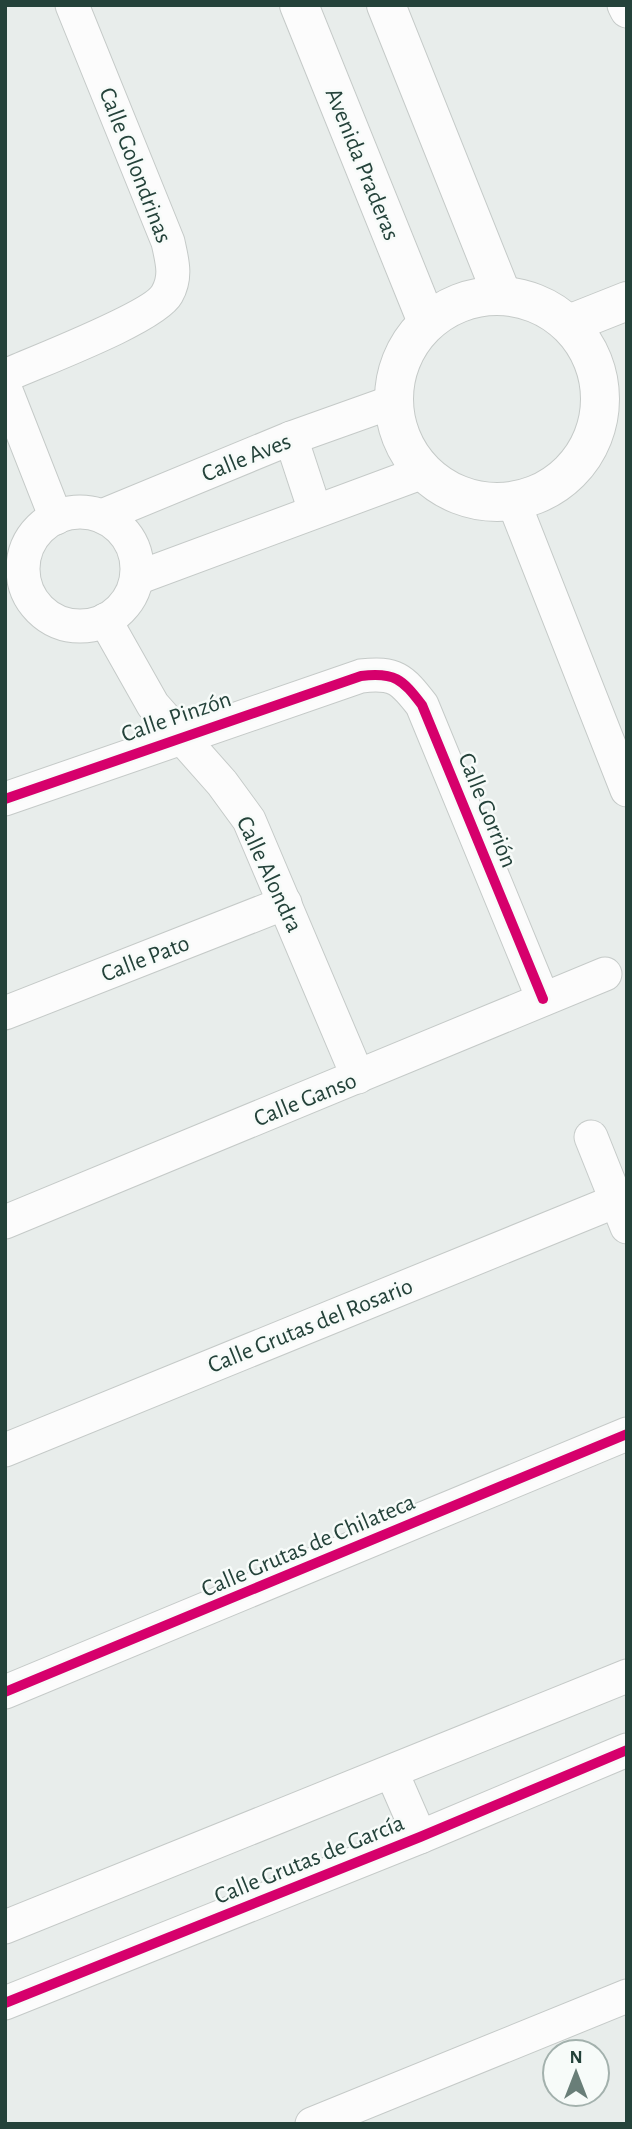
<svg xmlns="http://www.w3.org/2000/svg" width="632" height="2129" viewBox="0 0 632 2129" font-family="'Alegreya Sans',sans-serif">
  <style>
    .lines { fill: none; stroke-linecap: round; stroke-linejoin: round }
    .minor-casing { stroke: #c5cac8; stroke-width: 35 }
    .tertiary-casing { stroke: #c5cac8; stroke-width: 40 }
    .minor { stroke: #fcfcfc; stroke-width: 33 }
    .tertiary { stroke: #fcfcfc; stroke-width: 38 }
    .cycleway-casing { stroke: #f7fbf9; stroke-width: 15 }
    .cycleway { stroke: #d6006c; stroke-width: 10 }
    .labels { text-anchor: middle; stroke-width: 5; stroke-linejoin: round; paint-order: stroke }
    .street-label { font-size: 24px; fill: #24423a; stroke: #f7fbf9 }
  </style>
  <rect width="100%" height="100%" fill="#e8edeb"/>
  <g class="lines">
    <defs>
      <g id="minor">
        <polyline points="624,5 627,11"/>
        <path d="M5 376C35 362 154 318 167 294 177 276 172 261 168 242L72 5"/>
        <polyline points="5,388 56,518"/>
        <polyline points="291,438 315,511"/>
        <polyline points="514,503 627,790"/>
        <circle cx="80" cy="569" r="57"/>
        <polyline points="102,516 291,438 392,402"/>
        <polyline points="137,578 423,472"/>
        <polyline points="105,620 153,705 222,783 249,820 358,1077"/>
        <path d="M5 799 361 676C395 672 402 679 422 705L543 999"/>
        <polyline points="5,1013 285,903"/>
        <polyline points="591,1137 627,1227"/>
        <polyline points="5,1222 605,974"/>
        <polyline points="5,1450 616,1201"/>
        <polyline points="5,1692 627,1434"/>
        <polyline points="392,1773 420,1837"/>
        <polyline points="5,1927 627,1676"/>
        <polyline points="5,2003 420,1837 627,1750"/>
        <polyline points="312,2124 627,1996"/>
      </g>
      <g id="tertiary">
        <polyline points="299,5 427,322"/>
        <polyline points="386,5 502,295"/>
        <circle cx="497" cy="399" r="103"/>
        <polyline points="569,324 627,301"/>
      </g>
    </defs>
    <!-- minor casing -->
    <use href="#minor" class="minor-casing"/>
    <!-- tertiary casing -->
    <use href="#tertiary" class="tertiary-casing"/>
    <!-- minor -->
    <use href="#minor" class="minor"/>
    <!-- tertiary -->
    <use href="#tertiary" class="tertiary"/>
    <defs>
      <g id="cycleway">
        <path d="M5 799 361 676C395 672 402 679 422 705L543 999"/>
        <polyline points="5,1692 627,1434"/>
        <polyline points="5,2003 420,1837 627,1750"/>
      </g>
    </defs>
    <!-- cycleway casing -->
    <use href="#cycleway" class="cycleway-casing"/>
    <!-- cycleway -->
    <use href="#cycleway" class="cycleway"/>
  </g>
  <g class="labels">
    <!-- street labels -->
    <g class="street-label">
      <text transform="translate(363 164) rotate(68)" y="8">Avenida Praderas</text>
      <text transform="translate(136 165) rotate(69)" y="8">Calle Golondrinas</text>
      <text transform="translate(246 457) rotate(-22)" y="8">Calle Aves</text>
      <text transform="translate(176 716) rotate(-19)" y="8">Calle Pinzón</text>
      <text transform="translate(488 810) rotate(68)" y="8">Calle Gorrión</text>
      <text transform="translate(270 874) rotate(65)" y="8">Calle Alondra</text>
      <text transform="translate(145 958) rotate(-21)" y="8">Calle Pato</text>
      <text transform="translate(305 1099) rotate(-22)" y="8">Calle Ganso</text>
      <text transform="translate(310 1325) rotate(-22)" y="8">Calle Grutas del Rosario</text>
      <text transform="translate(308 1545) rotate(-23)" y="8">Calle Grutas de Chilateca</text>
      <text transform="translate(309 1859) rotate(-22)" y="8">Calle Grutas de García</text>
    </g>
  </g>
  <!-- border -->
  <rect width="632" height="2129" fill="none" stroke="#24423a" stroke-width="14"/>
  <!-- north arrow -->
  <g transform="translate(576 2073)"><circle r="33" fill="#f7fbf9" stroke="#a3b1ad" stroke-width="2"/>
  <path d="M0-5L12 26L0 18L-12 26Z" fill="#697e78"/>
  <text y="-10" font-size="19" font-weight="bold" text-anchor="middle" fill="#24423a">N</text>
  </g>
</svg>
